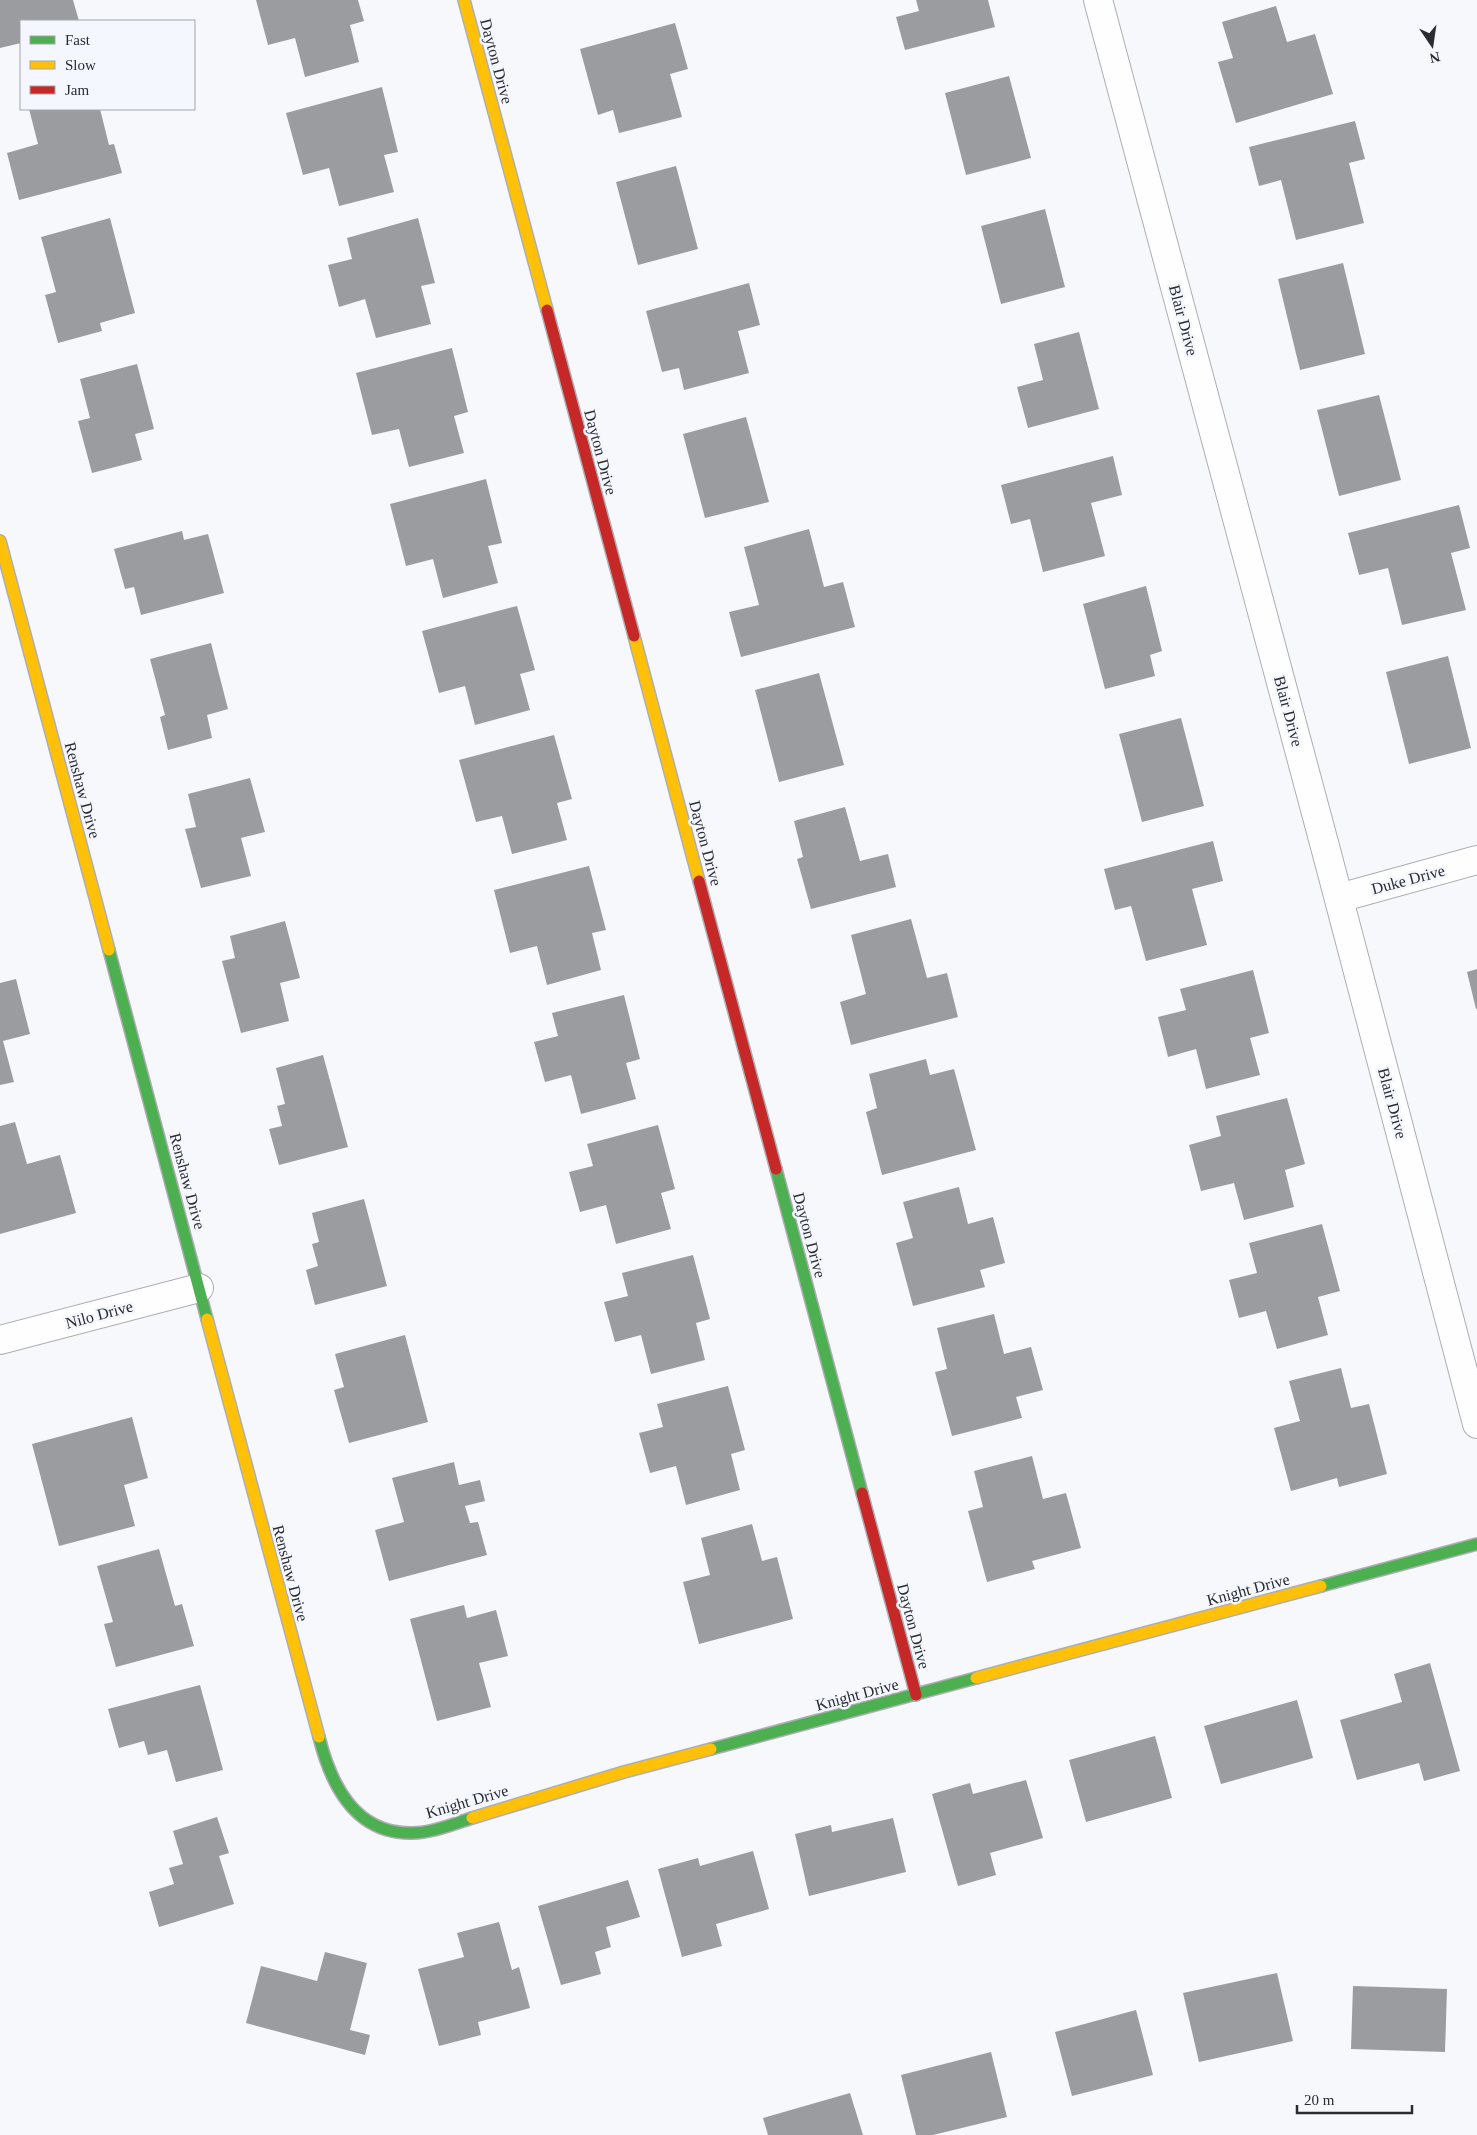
<svg xmlns="http://www.w3.org/2000/svg" width="1477" height="2135" viewBox="0 0 1477 2135" font-family="Georgia,serif">
  <style>
    .building { fill: #9b9ca0 }
    .lines { fill: none; stroke-linecap: round; stroke-linejoin: round }
    .street-casing { stroke: #adaeb3; stroke-width: 30 }
    .fast-casing { stroke: #adaeb3; stroke-width: 14 }
    .slow-casing { stroke: #adaeb3; stroke-width: 14 }
    .jam-casing { stroke: #adaeb3; stroke-width: 14 }
    .street { stroke: #fefeff; stroke-width: 28 }
    .fast { stroke: #4caf50; stroke-width: 11 }
    .slow { stroke: #ffc107; stroke-width: 11 }
    .jam { stroke: #c62828; stroke-width: 11 }
    .labels { text-anchor: middle; stroke-width: 5; stroke-linejoin: round; paint-order: stroke }
    .street-label { font-size: 16px; fill: #2a2c32; stroke: #f5f7fe }
  </style>
  <rect width="100%" height="100%" fill="#f7f8fc"/>
  <!-- building -->
  <g class="building">
    <polygon points="0,0 73,0 79,21 21,21 21,43 0,48"/>
    <polygon points="256,0 358,0 364,21 350,25 359,62 305,77 295,38 268,45"/>
    <polygon points="916,0 988,0 995,27 905,50 896,17 919,11"/>
    <polygon points="1276,6 1287,42 1315,34 1333,94 1236,123 1218,62 1233,58 1222,22"/>
    <polygon points="675,23 688,69 670,74 682,117 619,133 613,110 598,115 580,49"/>
    <polygon points="1009,76 1031,158 966,175 945,93"/>
    <polygon points="382,87 398,152 384,155 394,192 339,206 329,168 303,175 286,113"/>
    <polygon points="29,109 100,109 109,145 114,144 122,173 19,200 7,153 38,144"/>
    <polygon points="1355,121 1365,159 1349,163 1364,223 1296,240 1281,180 1259,186 1249,147"/>
    <polygon points="676,166 698,249 638,265 616,182"/>
    <polygon points="1045,209 1065,287 1001,304 981,226"/>
    <polygon points="110,218 135,313 100,323 102,331 58,343 45,295 56,292 41,237"/>
    <polygon points="418,218 435,283 421,286 431,324 376,338 365,299 339,307 328,265 352,259 347,238"/>
    <polygon points="1343,263 1365,354 1300,370 1278,279"/>
    <polygon points="749,283 760,325 738,331 749,373 684,390 679,368 662,372 646,311"/>
    <polygon points="1079,332 1099,409 1028,428 1017,387 1043,380 1034,344"/>
    <polygon points="452,348 468,412 454,416 464,453 409,467 399,429 372,435 356,373"/>
    <polygon points="137,364 154,429 135,434 142,460 92,473 78,421 90,418 80,379"/>
    <polygon points="1379,395 1401,480 1339,496 1317,410"/>
    <polygon points="746,417 769,502 705,518 683,434"/>
    <polygon points="1113,456 1122,495 1091,503 1105,556 1043,572 1030,519 1011,524 1001,485"/>
    <polygon points="486,479 502,543 488,546 498,583 443,598 433,559 406,566 390,504"/>
    <polygon points="1459,505 1470,548 1451,553 1466,610 1402,625 1388,568 1359,575 1348,533"/>
    <polygon points="809,529 824,587 843,582 855,627 741,657 729,612 759,605 744,547"/>
    <polygon points="182,531 184,540 208,534 224,593 141,615 134,587 125,589 114,549"/>
    <polygon points="1146,586 1162,651 1150,655 1155,676 1105,689 1083,604"/>
    <polygon points="517,606 535,670 520,674 530,710 475,725 465,686 439,693 422,631"/>
    <polygon points="211,643 228,709 207,715 212,738 168,750 160,717 165,715 150,659"/>
    <polygon points="1448,656 1471,748 1409,764 1386,672"/>
    <polygon points="819,673 844,765 779,782 755,690"/>
    <polygon points="1181,718 1204,806 1142,822 1119,734"/>
    <polygon points="554,735 572,799 557,803 567,840 512,854 502,816 476,822 459,760"/>
    <polygon points="250,778 265,832 241,838 251,876 201,888 185,829 196,827 188,794"/>
    <polygon points="845,807 860,861 888,854 896,887 811,909 797,859 803,857 794,821"/>
    <polygon points="1213,841 1223,881 1192,889 1207,945 1146,961 1131,906 1115,910 1104,869"/>
    <polygon points="589,866 606,930 592,933 601,970 547,985 537,946 510,953 494,890"/>
    <polygon points="911,919 927,978 947,973 958,1017 851,1045 840,1002 866,994 851,935"/>
    <polygon points="285,921 300,978 280,983 289,1021 241,1033 222,961 235,958 230,936"/>
    <polygon points="1477,969 1477,1009 1476,1009 1467,972"/>
    <polygon points="1253,970 1269,1033 1250,1038 1260,1075 1206,1089 1196,1049 1168,1057 1158,1017 1186,1010 1180,989"/>
    <polygon points="16,979 30,1034 3,1041 14,1082 0,1085 0,983"/>
    <polygon points="624,995 640,1059 626,1063 636,1099 581,1114 571,1075 545,1082 534,1042 558,1036 552,1013"/>
    <polygon points="323,1055 348,1147 279,1165 269,1129 282,1126 277,1106 285,1104 276,1068"/>
    <polygon points="926,1059 930,1075 954,1069 976,1150 882,1175 866,1112 877,1108 869,1074"/>
    <polygon points="1287,1098 1305,1164 1285,1170 1294,1207 1244,1220 1234,1183 1201,1191 1189,1145 1221,1136 1216,1116"/>
    <polygon points="15,1122 27,1164 60,1155 76,1213 0,1234 0,1126"/>
    <polygon points="658,1125 675,1189 661,1193 671,1229 616,1244 606,1205 580,1212 569,1172 593,1166 587,1144"/>
    <polygon points="959,1187 968,1224 993,1217 1005,1263 980,1270 985,1287 913,1306 896,1243 913,1238 903,1202"/>
    <polygon points="364,1199 387,1286 315,1305 306,1270 318,1266 312,1244 319,1242 312,1213"/>
    <polygon points="1322,1224 1340,1291 1318,1297 1328,1335 1277,1349 1266,1311 1239,1318 1229,1280 1257,1273 1249,1243"/>
    <polygon points="693,1255 710,1319 696,1323 705,1360 651,1374 641,1335 615,1342 604,1302 628,1296 622,1273"/>
    <polygon points="994,1314 1004,1354 1031,1347 1043,1390 1016,1397 1022,1418 952,1436 935,1372 947,1369 937,1328"/>
    <polygon points="405,1335 428,1422 349,1443 334,1390 344,1387 335,1354"/>
    <polygon points="1341,1368 1351,1408 1369,1404 1387,1474 1339,1487 1337,1478 1291,1491 1274,1428 1300,1421 1289,1381"/>
    <polygon points="728,1386 745,1450 731,1454 740,1490 686,1505 676,1466 650,1473 639,1433 663,1427 657,1404"/>
    <polygon points="132,1417 148,1478 124,1485 135,1526 59,1546 32,1444"/>
    <polygon points="1032,1456 1043,1499 1066,1493 1081,1548 1032,1561 1035,1569 987,1582 968,1511 983,1507 974,1471"/>
    <polygon points="454,1462 459,1485 480,1480 485,1501 465,1506 470,1523 478,1522 487,1555 389,1581 375,1530 404,1522 392,1478"/>
    <polygon points="752,1524 762,1561 777,1557 793,1619 699,1644 683,1582 710,1575 701,1538"/>
    <polygon points="159,1549 175,1606 182,1604 194,1646 116,1667 104,1624 113,1622 97,1566"/>
    <polygon points="464,1605 467,1618 496,1610 508,1656 479,1663 491,1707 437,1721 410,1619"/>
    <polygon points="1430,1663 1460,1771 1424,1781 1419,1763 1357,1780 1340,1720 1402,1702 1394,1674"/>
    <polygon points="200,1685 223,1770 176,1782 167,1750 148,1755 144,1741 119,1748 108,1709"/>
    <polygon points="1297,1700 1313,1758 1221,1784 1204,1726"/>
    <polygon points="1155,1736 1172,1798 1086,1822 1069,1760"/>
    <polygon points="1026,1780 1043,1838 990,1853 996,1875 958,1886 932,1794 970,1783 973,1794"/>
    <polygon points="217,1817 229,1853 219,1856 234,1904 159,1927 149,1892 174,1884 169,1868 183,1864 173,1831"/>
    <polygon points="893,1818 906,1872 809,1896 795,1834 831,1825 832,1832"/>
    <polygon points="753,1851 769,1909 716,1924 722,1946 682,1957 658,1869 698,1858 700,1866"/>
    <polygon points="628,1880 640,1917 606,1927 611,1947 595,1952 601,1974 561,1985 538,1906"/>
    <polygon points="499,1922 512,1970 519,1967 530,2008 478,2022 481,2035 439,2046 418,1969 464,1957 457,1933"/>
    <polygon points="325,1952 367,1963 350,2030 370,2035 365,2055 246,2023 261,1966 317,1981"/>
    <polygon points="1277,1973 1293,2041 1199,2062 1183,1993"/>
    <polygon points="1353,1986 1447,1989 1445,2052 1351,2049"/>
    <polygon points="1136,2010 1153,2075 1072,2096 1055,2032"/>
    <polygon points="991,2052 1007,2117 933,2135 916,2135 901,2075"/>
    <polygon points="850,2093 863,2135 768,2135 763,2118"/>
  </g>
  <g class="lines">
    <defs>
      <g id="street">
        <polyline points="1098,0 1327,854 1477,1424"/>
        <polyline points="1339,898 1477,860"/>
        <polyline points="0,1340 199,1288"/>
      </g>
      <g id="fast">
        <polyline points="109,950 207,1319"/>
        <polyline points="776,1169 862,1493"/>
        <polyline points="1321,1586 1477,1544"/>
        <path d="M319 1737C331 1785 355 1834 412 1833 432 1833 453 1824 472 1818"/>
        <polyline points="711,1749 976,1678"/>
      </g>
      <g id="slow">
        <polyline points="464,0 547,310"/>
        <polyline points="0,541 109,950"/>
        <polyline points="634,636 699,881"/>
        <polyline points="207,1319 319,1737"/>
        <polyline points="976,1678 1321,1586"/>
        <polyline points="472,1818 624,1772 711,1749"/>
      </g>
      <g id="jam">
        <polyline points="547,310 634,636"/>
        <polyline points="699,881 776,1169"/>
        <polyline points="862,1493 916,1695"/>
      </g>
    </defs>
    <!-- street casing -->
    <use href="#street" class="street-casing"/>
    <!-- fast casing -->
    <use href="#fast" class="fast-casing"/>
    <!-- slow casing -->
    <use href="#slow" class="slow-casing"/>
    <!-- jam casing -->
    <use href="#jam" class="jam-casing"/>
    <!-- street -->
    <use href="#street" class="street"/>
    <!-- fast -->
    <use href="#fast" class="fast"/>
    <!-- slow -->
    <use href="#slow" class="slow"/>
    <!-- jam -->
    <use href="#jam" class="jam"/>
  </g>
  <g class="labels">
    <!-- street labels -->
    <g class="street-label">
      <text transform="translate(497 61) rotate(75)" y="6">Dayton Drive</text>
      <text transform="translate(1184 320) rotate(75)" y="6">Blair Drive</text>
      <text transform="translate(601 452) rotate(75)" y="6">Dayton Drive</text>
      <text transform="translate(1289 711) rotate(75)" y="6">Blair Drive</text>
      <text transform="translate(83 790) rotate(75)" y="6">Renshaw Drive</text>
      <text transform="translate(706 843) rotate(75)" y="6">Dayton Drive</text>
      <text transform="translate(1408 879) rotate(-15)" y="6">Duke Drive</text>
      <text transform="translate(1393 1103) rotate(75)" y="6">Blair Drive</text>
      <text transform="translate(188 1181) rotate(75)" y="6">Renshaw Drive</text>
      <text transform="translate(810 1235) rotate(75)" y="6">Dayton Drive</text>
      <text transform="translate(99 1314) rotate(-15)" y="6">Nilo Drive</text>
      <text transform="translate(291 1573) rotate(75)" y="6">Renshaw Drive</text>
      <text transform="translate(1248 1589) rotate(-15)" y="6">Knight Drive</text>
      <text transform="translate(914 1626) rotate(75)" y="6">Dayton Drive</text>
      <text transform="translate(857 1694) rotate(-15)" y="6">Knight Drive</text>
      <text transform="translate(467 1801) rotate(-16)" y="6">Knight Drive</text>
    </g>
  </g>
  <!-- legend -->
  <rect x="20" y="20" width="175" height="90" fill="#f5f7fe" stroke="#a4a6ac"/>
  <rect x="30" y="36" width="25" height="8" fill="#4caf50" stroke="#a4a6ac"/>
  <text x="65" y="45" font-size="15" fill="#2a2c32">Fast</text>
  <rect x="30" y="61" width="25" height="8" fill="#ffc107" stroke="#a4a6ac"/>
  <text x="65" y="70" font-size="15" fill="#2a2c32">Slow</text>
  <rect x="30" y="86" width="25" height="8" fill="#c62828" stroke="#a4a6ac"/>
  <text x="65" y="95" font-size="15" fill="#2a2c32">Jam</text>
  <!-- north arrow -->
  <g transform="translate(1432 45) rotate(167)" stroke="#f5f7fe" stroke-width="4" paint-order="stroke">
  <path d="M0-4L9 19L0 12L-9 19Z" fill="#2a2c32"/>
  <text y="-8" font-size="14" font-weight="bold" text-anchor="middle" fill="#2a2c32">N</text>
  </g>
  <!-- scale -->
  <path d="M1297 2105v8h115v-8" fill="none" stroke="#2a2c32" stroke-width="2.5"/>
  <text x="1304" y="2105" font-size="15" fill="#2a2c32" stroke="#f5f7fe" stroke-width="4" paint-order="stroke">20 m</text>
</svg>
